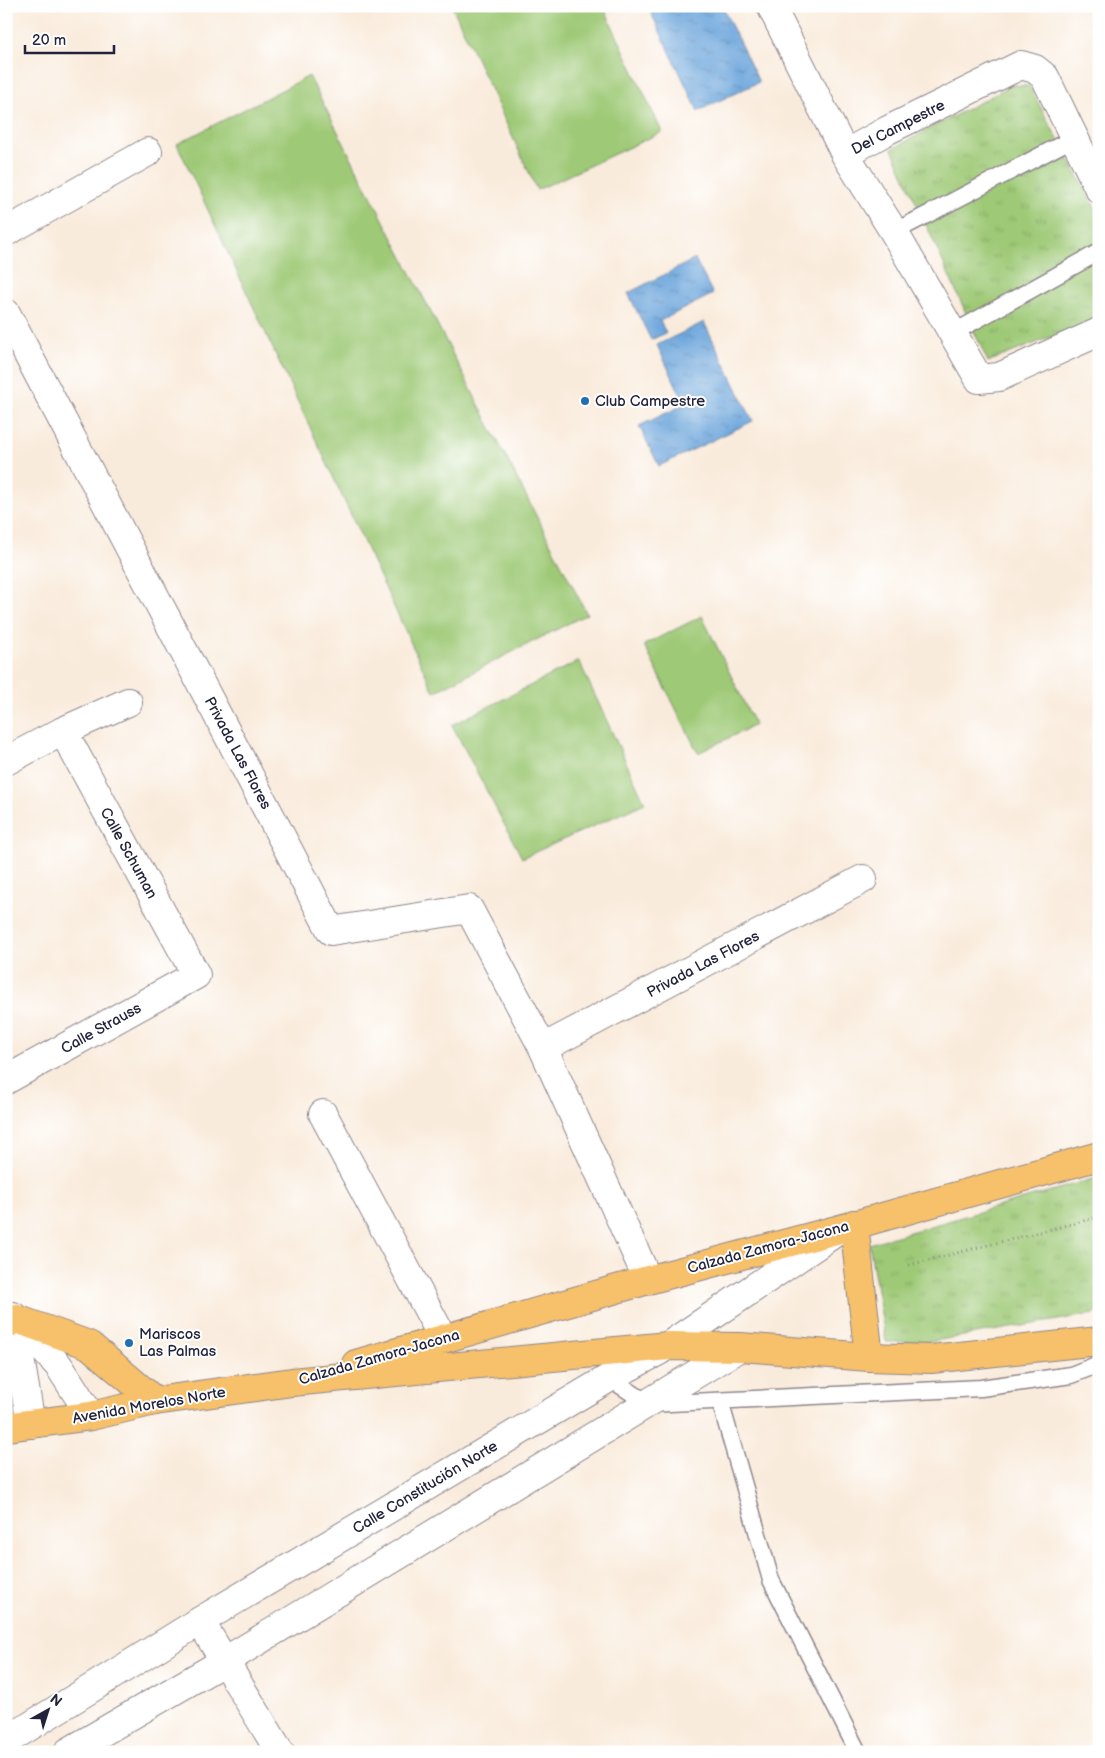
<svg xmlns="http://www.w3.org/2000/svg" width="1105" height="1758" viewBox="0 0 1105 1758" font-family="'Balsamiq Sans',sans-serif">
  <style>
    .grass { fill: #9ec976; stroke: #607658 }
    .park { fill: url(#park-tufts); stroke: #607658 }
    .water { fill: url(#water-ripples); stroke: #47648b }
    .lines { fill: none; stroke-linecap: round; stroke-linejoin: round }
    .service-casing { stroke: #8e868b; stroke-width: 19 }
    .minor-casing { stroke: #8e868b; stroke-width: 30 }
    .primary-casing { stroke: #8e868b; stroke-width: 30 }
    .path { stroke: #8e868b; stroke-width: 3; stroke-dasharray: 1 4; stroke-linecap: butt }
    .service { stroke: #fff; stroke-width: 16 }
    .minor { stroke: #fff; stroke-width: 28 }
    .primary { stroke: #f7c06b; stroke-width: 28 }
    .poi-dot { fill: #1f6fb2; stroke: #fff; stroke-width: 2 }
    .labels { text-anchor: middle; stroke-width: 4; stroke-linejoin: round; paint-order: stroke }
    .street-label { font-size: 15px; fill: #22223b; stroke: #fff }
    .poi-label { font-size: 15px; fill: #22223b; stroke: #fff; text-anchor: start }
  </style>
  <defs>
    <pattern id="park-tufts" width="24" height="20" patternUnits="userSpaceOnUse" patternTransform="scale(1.25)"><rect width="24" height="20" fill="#9ec976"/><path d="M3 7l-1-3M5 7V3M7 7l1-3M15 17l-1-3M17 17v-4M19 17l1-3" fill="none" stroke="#88ac67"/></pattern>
    <pattern id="water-ripples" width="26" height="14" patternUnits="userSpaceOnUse" patternTransform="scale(1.25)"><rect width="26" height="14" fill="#6ca5db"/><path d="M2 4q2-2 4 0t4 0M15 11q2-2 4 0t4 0" fill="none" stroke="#5886b3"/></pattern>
  </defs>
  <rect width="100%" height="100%" fill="#fff"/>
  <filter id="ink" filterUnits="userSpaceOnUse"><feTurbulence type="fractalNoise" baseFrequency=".02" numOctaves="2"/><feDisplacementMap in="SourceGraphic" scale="10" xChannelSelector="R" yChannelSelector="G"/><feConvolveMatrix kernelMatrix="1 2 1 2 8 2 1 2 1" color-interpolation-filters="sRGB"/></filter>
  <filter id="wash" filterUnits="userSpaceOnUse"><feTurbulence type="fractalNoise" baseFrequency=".0096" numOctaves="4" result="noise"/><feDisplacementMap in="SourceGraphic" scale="20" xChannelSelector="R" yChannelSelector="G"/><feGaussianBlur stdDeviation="1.12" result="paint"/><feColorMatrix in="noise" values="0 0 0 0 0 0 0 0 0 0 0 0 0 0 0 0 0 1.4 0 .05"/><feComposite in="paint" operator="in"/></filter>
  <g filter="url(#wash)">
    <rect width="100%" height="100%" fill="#f9ebdb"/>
    <!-- grass -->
    <g class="grass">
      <polygon points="452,6 603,6 662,132 537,190"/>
      <polygon points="309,76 587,614 434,692 177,144"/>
      <polygon points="702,616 755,725 698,753 644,645"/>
      <polygon points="579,661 645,803 522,858 452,725"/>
    </g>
    <!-- park -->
    <g class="park">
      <polygon points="1012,85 1029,86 1099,215 1099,318 988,362 892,149"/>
      <polygon points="1099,1177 1099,1313 934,1341 886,1342 869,1244"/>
    </g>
    <!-- water -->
    <g class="water">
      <polygon points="666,6 722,6 759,82 698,111 651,13"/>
      <polygon points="695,259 713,294 660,321 666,333 651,340 628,293"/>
      <polygon points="704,322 753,421 659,466 639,426 685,404 657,345"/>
    </g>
  </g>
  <g filter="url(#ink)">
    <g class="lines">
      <defs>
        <g id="service">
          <polyline points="894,232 1074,138"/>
          <polyline points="951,334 1099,252"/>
          <polyline points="609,1378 649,1404 981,1388 1071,1375 1099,1364"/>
          <polyline points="720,1401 771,1580 858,1752"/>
        </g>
        <g id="minor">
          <polyline points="771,6 845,154 894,232 979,379 999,377 1099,332"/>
          <polyline points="845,154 888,130 1021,65 1035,69 1045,77 1099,189"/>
          <polyline points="6,232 148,152"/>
          <polyline points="6,313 331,931 469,909 543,1048 648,1280"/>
          <polyline points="6,761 63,731 128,702"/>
          <polyline points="543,1048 863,879"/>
          <polyline points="6,1080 196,975 63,731"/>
          <polyline points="323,1114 443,1338"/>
          <polyline points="13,1316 31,1424"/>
          <polyline points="14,1318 59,1366 91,1416"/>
          <polyline points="200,1621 280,1752"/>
          <polyline points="6,1741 200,1621 609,1378 668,1346 836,1232"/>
          <polyline points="68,1752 225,1661 740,1347"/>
        </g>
        <g id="primary">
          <polyline points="854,1224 869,1357"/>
          <polyline points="6,1325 14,1318 89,1345 155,1401"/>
          <polyline points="356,1364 648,1280 840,1229 1099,1156"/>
          <polyline points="6,1427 91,1416 155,1401 292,1382 668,1346 740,1347 869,1357 931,1359 1099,1341"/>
        </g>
      </defs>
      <!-- service casing -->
      <use href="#service" class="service-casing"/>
      <!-- minor casing -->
      <use href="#minor" class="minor-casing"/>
      <!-- primary casing -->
      <use href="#primary" class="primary-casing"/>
      <!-- path -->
      <polyline class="path" points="909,1265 1099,1217"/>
      <!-- service -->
      <use href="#service" class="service"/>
      <!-- minor -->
      <use href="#minor" class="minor"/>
      <!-- primary -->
      <use href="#primary" class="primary"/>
    </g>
  </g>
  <!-- markers -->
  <g class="poi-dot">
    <circle cx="585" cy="401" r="5"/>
    <circle cx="129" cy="1343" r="5"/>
  </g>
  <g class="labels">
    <!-- street labels -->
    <g class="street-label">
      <text transform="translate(898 127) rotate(-27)" y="5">Del Campestre</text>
      <text transform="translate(238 753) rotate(62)" y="5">Privada Las Flores</text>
      <text transform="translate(129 853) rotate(61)" y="5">Calle Schuman</text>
      <text transform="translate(703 964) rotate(-28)" y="5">Privada Las Flores</text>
      <text transform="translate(101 1028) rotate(-29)" y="5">Calle Strauss</text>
      <text transform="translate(768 1247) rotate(-15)" y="5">Calzada Zamora-Jacona</text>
      <text transform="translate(379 1357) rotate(-16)" y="5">Calzada Zamora-Jacona</text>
      <text transform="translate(149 1405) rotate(-10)" y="5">Avenida Morelos Norte</text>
      <text transform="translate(425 1487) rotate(-31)" y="5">Calle Constitución Norte</text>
    </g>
    <!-- poi labels -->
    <g class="poi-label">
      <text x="595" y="406">Club Campestre</text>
      <text x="139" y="1339">Mariscos<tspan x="139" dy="17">Las Palmas</tspan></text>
    </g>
  </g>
  <!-- margin -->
  <rect width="1105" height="1758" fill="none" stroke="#fff" stroke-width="25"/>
  <!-- north arrow -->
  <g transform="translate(48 1710) rotate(39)" stroke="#ffffff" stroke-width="4" paint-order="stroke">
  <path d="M0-4L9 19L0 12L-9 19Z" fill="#22223b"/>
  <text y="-8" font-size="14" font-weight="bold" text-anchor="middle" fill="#22223b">N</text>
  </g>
  <!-- scale -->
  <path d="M25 45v8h89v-8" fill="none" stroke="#22223b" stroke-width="2.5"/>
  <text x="32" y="45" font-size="15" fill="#22223b" stroke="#ffffff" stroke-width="4" paint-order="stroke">20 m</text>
</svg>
